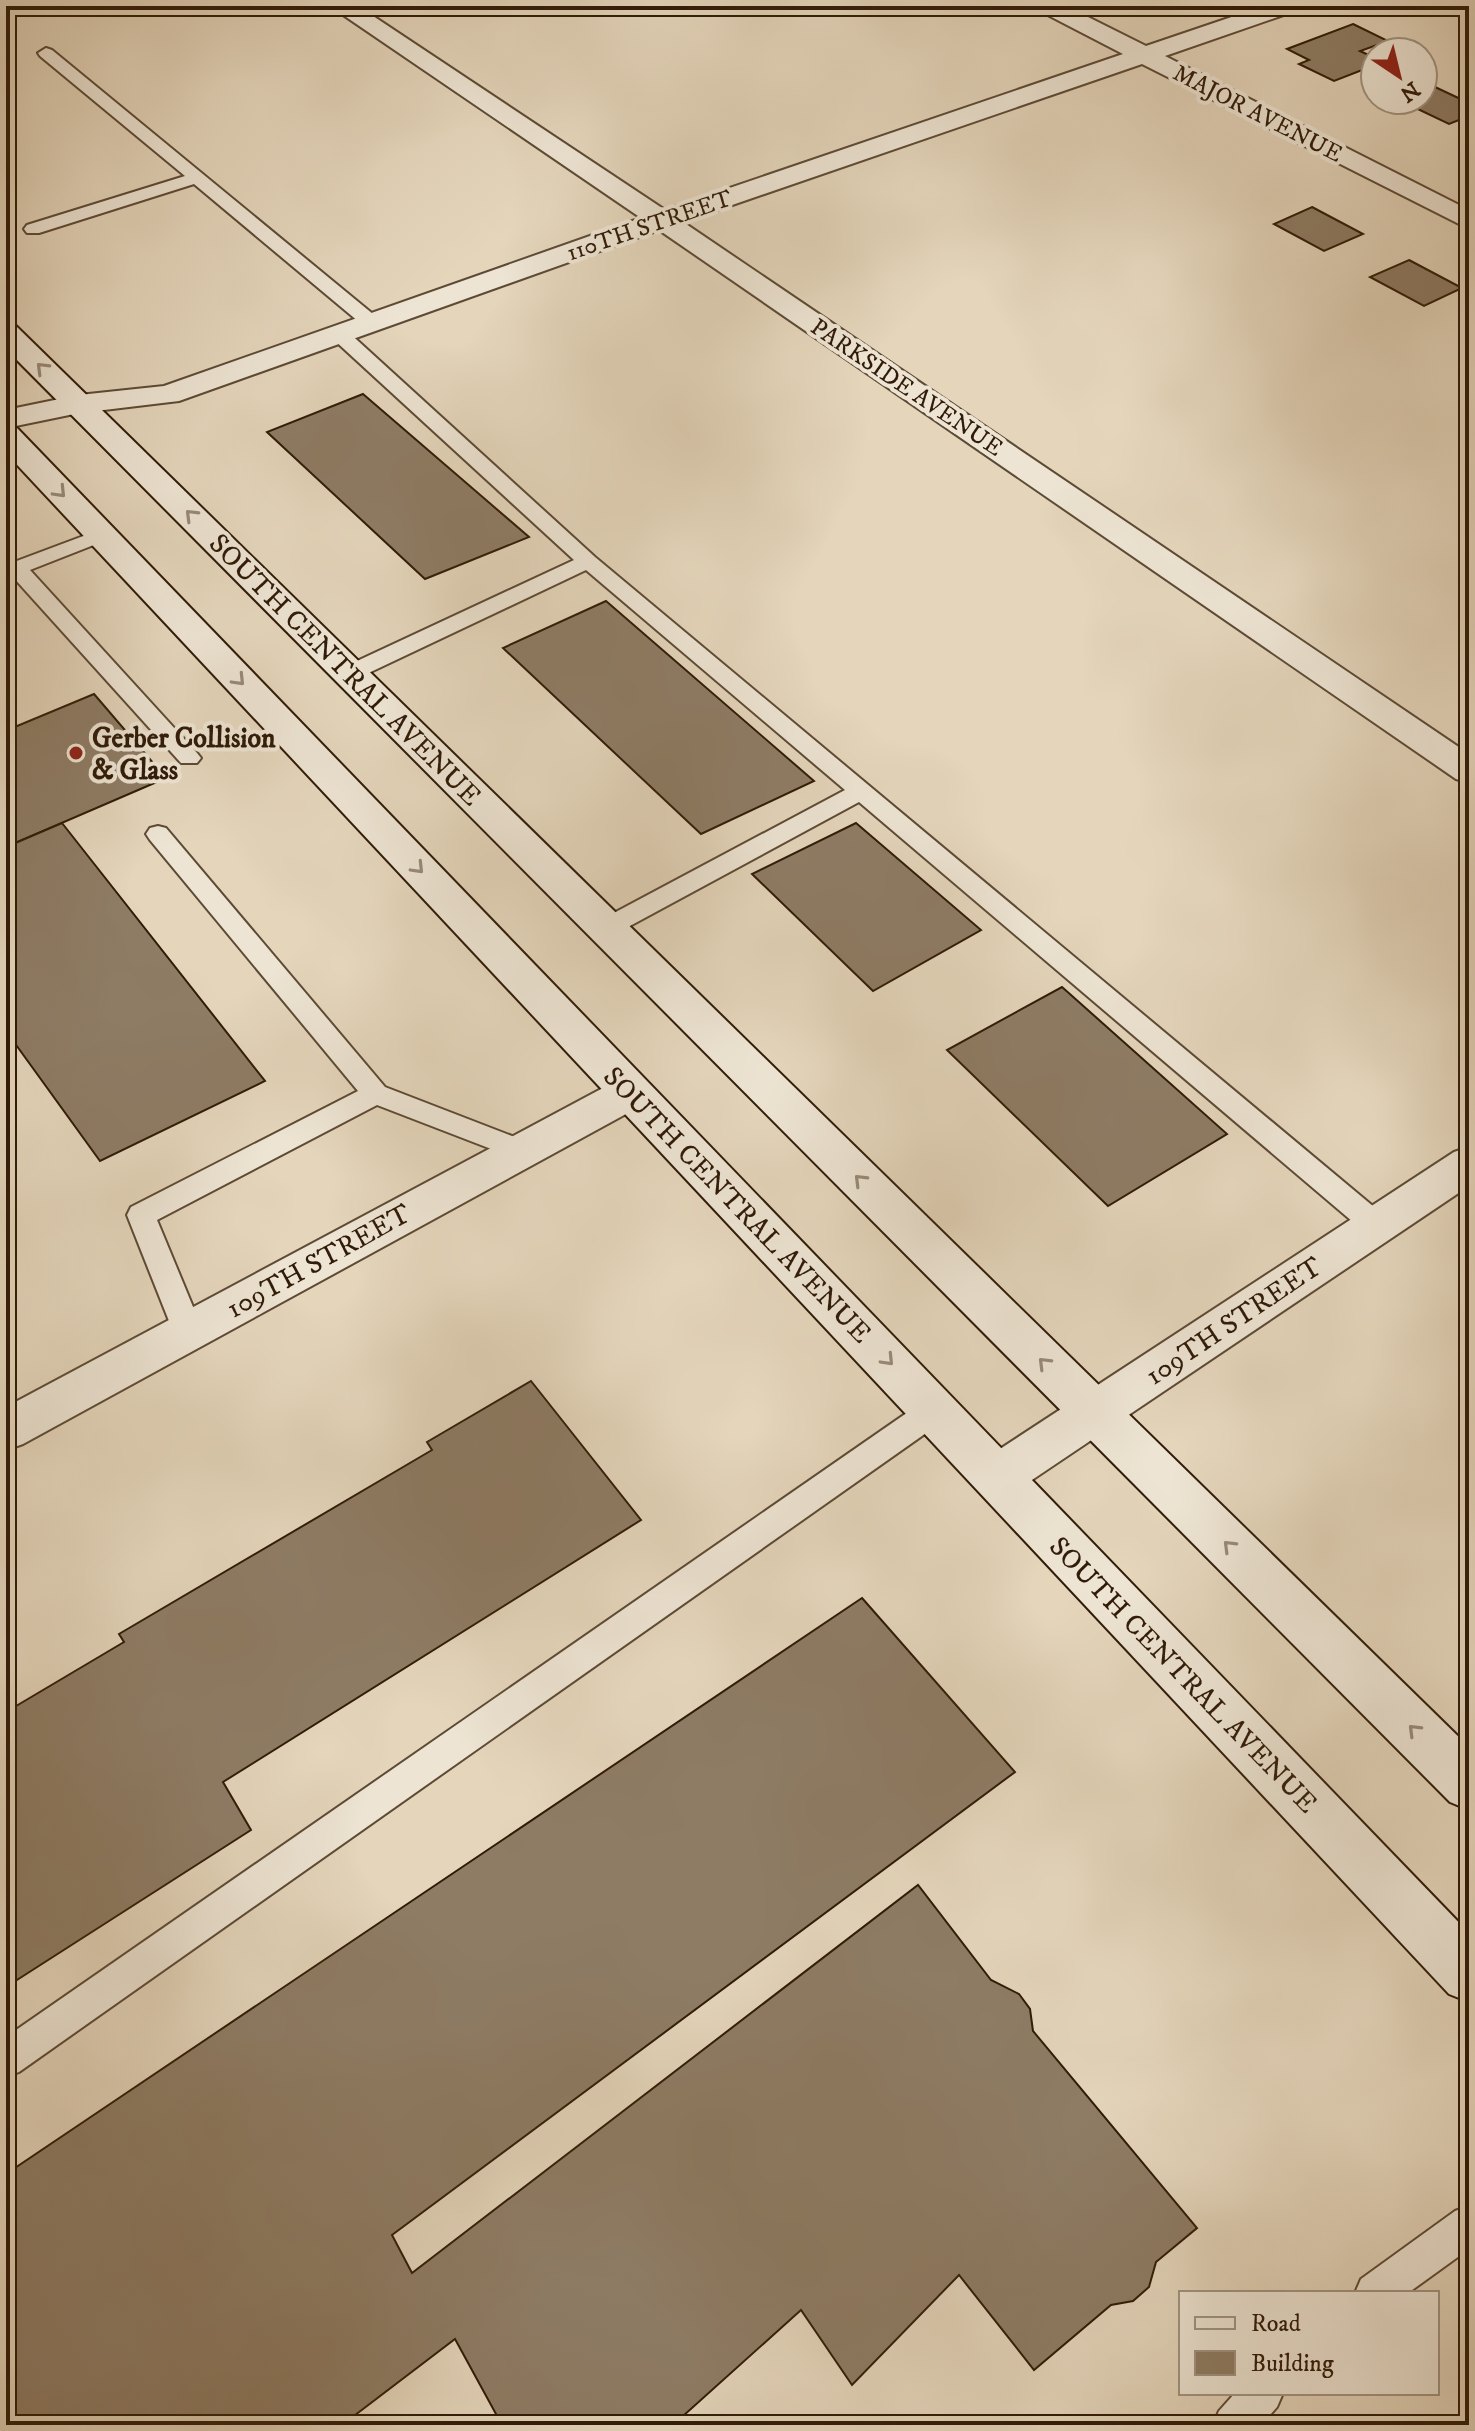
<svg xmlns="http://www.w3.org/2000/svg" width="1475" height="2431" viewBox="0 0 1475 2431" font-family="'IM FELL DW Pica',serif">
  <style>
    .building { fill: #8e7c65; stroke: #301b08; stroke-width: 2 }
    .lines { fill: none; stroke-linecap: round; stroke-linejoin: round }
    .lane-casing { stroke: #5d4a35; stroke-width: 4 }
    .street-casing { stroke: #5d4a35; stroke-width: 4 }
    .secondary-casing { stroke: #301b08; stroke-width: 4 }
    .lane { fill: #ede4d3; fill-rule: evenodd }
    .street { fill: #ede4d3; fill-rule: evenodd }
    .secondary { fill: #ede4d3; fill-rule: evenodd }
    .oneway { stroke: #988a78 }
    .poi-dot { fill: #8f2418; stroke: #ede4d3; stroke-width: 3 }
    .labels { text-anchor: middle; stroke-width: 8; stroke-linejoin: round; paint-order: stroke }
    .far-street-label { font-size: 24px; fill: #301b08; stroke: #ede4d3 }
    .street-label { font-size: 28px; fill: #301b08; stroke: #ede4d3 }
    .poi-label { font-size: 28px; font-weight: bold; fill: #301b08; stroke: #ede4d3; text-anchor: start }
  </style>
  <rect width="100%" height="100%" fill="#e4d5bb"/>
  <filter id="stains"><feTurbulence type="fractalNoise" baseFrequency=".0025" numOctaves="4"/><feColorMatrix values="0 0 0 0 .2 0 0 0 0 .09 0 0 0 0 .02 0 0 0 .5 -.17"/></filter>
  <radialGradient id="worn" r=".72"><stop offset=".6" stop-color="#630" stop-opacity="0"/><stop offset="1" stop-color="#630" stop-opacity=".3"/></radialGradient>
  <!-- building -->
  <g class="building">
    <polygon points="1353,24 1388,41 1360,51 1375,58 1375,65 1334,81 1299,64 1309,60 1287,49"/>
    <polygon points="1435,87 1469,103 1469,116 1449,124 1401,101 1423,100 1423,92"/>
    <polygon points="1312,207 1363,234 1324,251 1274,224"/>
    <polygon points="1409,260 1462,288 1424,306 1370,277"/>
    <polygon points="363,394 529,537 425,579 267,432"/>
    <polygon points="606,601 814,781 701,834 503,648"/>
    <polygon points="94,694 166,778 6,847 6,724 10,729"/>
    <polygon points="62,823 265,1081 100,1161 6,1031 6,847"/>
    <polygon points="856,823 981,930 873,991 752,874"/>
    <polygon points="1062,987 1227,1134 1108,1206 947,1050"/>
    <polygon points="531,1381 641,1520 223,1782 251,1830 6,1987 6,1712 124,1642 119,1634 432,1450 427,1442"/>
    <polygon points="862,1598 1015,1772 392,2235 412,2273 918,1885 991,1980 1019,1994 1030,2009 1033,2031 1197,2228 1156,2262 1149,2287 1133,2301 1111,2305 1034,2370 959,2275 852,2385 801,2310 673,2425 502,2425 455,2339 342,2425 6,2425 6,2401 13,2396 6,2381 6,2174"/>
  </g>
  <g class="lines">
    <defs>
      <g id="lane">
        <polygon points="46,48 52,50 379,319 381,323 379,327 365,327 194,184 39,233 27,233 24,229 27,225 185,176 40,56 38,53"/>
        <polygon points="339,328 346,330 595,557 1386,1217 1390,1225 1386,1233 1376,1236 1366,1233 859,802 615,934 606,937 597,934 594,928 597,922 845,790 586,570 358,678 342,678 339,673 342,668 574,560 332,338 330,334 332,330"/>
        <polygon points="102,529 112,535 109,539 30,570 197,753 201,758 197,763 181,763 13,577 6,578 6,565"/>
        <polygon points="158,826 166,828 385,1087 530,1143 534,1150 530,1157 520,1160 377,1105 157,1220 203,1331 198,1339 188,1343 178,1339 173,1331 127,1215 131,1207 358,1091 150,840 146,834 150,828"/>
        <polygon points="935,1397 946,1401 950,1410 946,1419 19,2072 6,2077 6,2037 924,1401"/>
        <polygon points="1469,2206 1469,2249 1408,2293 1355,2293 1361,2279 1455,2211"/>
        <polygon points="1235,2393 1283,2393 1277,2407 1261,2425 1213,2425 1219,2411"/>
      </g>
      <g id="street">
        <polygon points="330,6 358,6 665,210 1123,54 1040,11 1036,6 1066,6 1146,46 1264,6 1299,6 1295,11 1165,56 1469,210 1469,229 1142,64 683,222 1469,754 1469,783 1456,779 659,230 179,401 79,413 6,428 6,410 79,395 164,386 641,218"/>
        <polygon points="631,1076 646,1081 652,1092 646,1103 23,1444 6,1450 6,1407 616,1081"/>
        <polygon points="1469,1147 1469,1186 1014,1492 997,1498 980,1492 973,1477 980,1462 1454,1152"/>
      </g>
      <g id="secondary">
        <polygon points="6,323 16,326 1469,1747 1469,1810 1450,1802 6,349"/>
        <polygon points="6,426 17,428 1469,1933 1469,2002 1449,1994 6,453"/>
      </g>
    </defs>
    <!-- lane casing -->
    <use href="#lane" class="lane-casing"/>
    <!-- street casing -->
    <use href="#street" class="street-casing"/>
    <!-- secondary casing -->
    <use href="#secondary" class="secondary-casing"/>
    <!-- lane -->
    <use href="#lane" class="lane"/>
    <!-- street -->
    <use href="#street" class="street"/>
    <!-- secondary -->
    <use href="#secondary" class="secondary"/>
  </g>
  <!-- one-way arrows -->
  <defs><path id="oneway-chevron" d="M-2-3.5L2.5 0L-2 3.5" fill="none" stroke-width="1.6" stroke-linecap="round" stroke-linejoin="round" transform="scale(2)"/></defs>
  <g class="oneway">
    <use href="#oneway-chevron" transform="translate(42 368) rotate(-135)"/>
    <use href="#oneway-chevron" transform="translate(60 492) rotate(46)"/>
    <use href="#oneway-chevron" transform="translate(191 515) rotate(-135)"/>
    <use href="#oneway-chevron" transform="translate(239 680) rotate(46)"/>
    <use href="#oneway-chevron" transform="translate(418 868) rotate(46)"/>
    <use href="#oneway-chevron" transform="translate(860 1180) rotate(-135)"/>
    <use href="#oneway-chevron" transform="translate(888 1360) rotate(46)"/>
    <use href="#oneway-chevron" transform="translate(1044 1363) rotate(-135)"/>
    <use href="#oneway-chevron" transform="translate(1229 1546) rotate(-135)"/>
    <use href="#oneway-chevron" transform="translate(1414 1730) rotate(-135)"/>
  </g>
  <!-- markers -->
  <circle class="poi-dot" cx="76" cy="753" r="8"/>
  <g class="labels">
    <!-- far-street labels -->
    <g class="far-street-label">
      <text transform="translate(1258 113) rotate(27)" y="8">MAJOR AVENUE</text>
      <text transform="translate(649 225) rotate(-19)" y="8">110TH STREET</text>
      <text transform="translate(907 387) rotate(34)" y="8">PARKSIDE AVENUE</text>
    </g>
    <!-- street labels -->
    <g class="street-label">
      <text transform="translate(346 669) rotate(45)" y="10">SOUTH CENTRAL AVENUE</text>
      <text transform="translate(738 1204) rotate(46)" y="10">SOUTH CENTRAL AVENUE</text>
      <text transform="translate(318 1260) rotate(-29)" y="10">109TH STREET</text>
      <text transform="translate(1233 1320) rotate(-34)" y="10">109TH STREET</text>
      <text transform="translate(1184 1674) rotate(46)" y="10">SOUTH CENTRAL AVENUE</text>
    </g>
    <!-- poi labels -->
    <g class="poi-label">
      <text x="92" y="747">Gerber Collision<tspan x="92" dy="32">&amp; Glass</tspan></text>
    </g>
  </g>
  <!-- margin -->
  <rect width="1475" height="2431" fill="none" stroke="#e4d5bb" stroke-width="32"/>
  <rect x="8" y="8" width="1459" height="2415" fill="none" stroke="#301b08" stroke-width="4"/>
  <rect x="16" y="16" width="1443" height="2399" fill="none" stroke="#301b08" stroke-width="2"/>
  <!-- legend -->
  <rect x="1179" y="2291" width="260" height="104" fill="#ede4d3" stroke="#a19482" stroke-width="2"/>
  <rect x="1195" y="2317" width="40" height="12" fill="#ede4d3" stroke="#a19482" stroke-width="2"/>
  <text x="1251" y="2331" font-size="24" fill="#301b08">Road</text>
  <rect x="1195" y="2351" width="40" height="24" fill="#8e7c65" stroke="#a19482" stroke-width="2"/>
  <text x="1251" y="2371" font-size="24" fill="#301b08">Building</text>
  <!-- north arrow -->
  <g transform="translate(1399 76) rotate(145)"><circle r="38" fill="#ede4d3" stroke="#a19482" stroke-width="2"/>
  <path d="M0-6L14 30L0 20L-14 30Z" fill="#8f2418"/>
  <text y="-12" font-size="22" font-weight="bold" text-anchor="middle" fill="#301b08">N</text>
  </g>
  <rect width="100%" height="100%" filter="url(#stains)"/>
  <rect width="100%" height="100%" fill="url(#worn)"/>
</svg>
